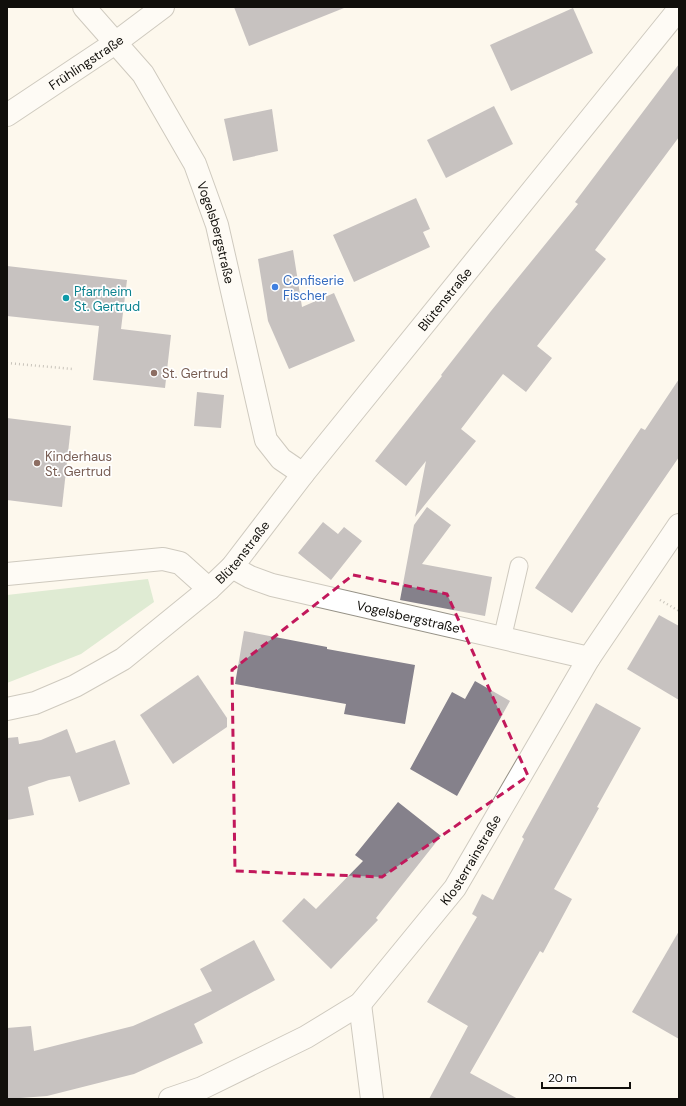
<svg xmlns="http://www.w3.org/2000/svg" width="686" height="1106" viewBox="0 0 686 1106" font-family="'DM Sans',sans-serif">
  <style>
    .green { fill: #badbb3 }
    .building { fill: #85818b }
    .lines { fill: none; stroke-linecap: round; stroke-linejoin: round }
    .service-casing { stroke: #969287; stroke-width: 19 }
    .minor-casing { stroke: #969287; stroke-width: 24 }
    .path { stroke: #89867e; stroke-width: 2.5; stroke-dasharray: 1 3; stroke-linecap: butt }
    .service { stroke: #fff; stroke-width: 17 }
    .minor { stroke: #fff; stroke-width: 22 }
    .marked { fill: none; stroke: #c2185b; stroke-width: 3; stroke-dasharray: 8 5; stroke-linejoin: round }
    .shop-dot { fill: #3f7fe0; stroke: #fff; stroke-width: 1.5 }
    .culture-dot { fill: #0f9aa8; stroke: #fff; stroke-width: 1.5 }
    .education-dot { fill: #8d6e63; stroke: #fff; stroke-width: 1.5 }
    .labels { text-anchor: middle; stroke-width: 3.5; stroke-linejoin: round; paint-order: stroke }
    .street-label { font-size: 13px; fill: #110f0b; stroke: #fff }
    .shop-label { font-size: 13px; fill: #366cbe; stroke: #fff; text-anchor: start }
    .culture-label { font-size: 13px; fill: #0d838f; stroke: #fff; text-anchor: start }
    .education-label { font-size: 13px; fill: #785e54; stroke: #fff; text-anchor: start }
  </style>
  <rect width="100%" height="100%" fill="#fdf8ed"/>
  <!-- green -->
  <polygon class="green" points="148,579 154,602 81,654 7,683 7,595"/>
  <!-- building -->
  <g class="building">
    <polygon points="234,7 344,7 344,8 249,46"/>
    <polygon points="573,8 593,53 511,91 490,45"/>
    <polygon points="679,64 679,137 595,250 606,259 537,346 552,358 526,392 503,374 461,429 476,441 415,517 426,461 406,486 375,461 442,376 441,375 491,311 578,204 575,202"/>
    <polygon points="494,106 513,144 446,178 427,140"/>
    <polygon points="272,109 278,151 233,161 224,119"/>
    <polygon points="416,198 430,229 423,232 430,247 354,282 333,235"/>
    <polygon points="293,250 302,307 334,293 355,341 289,369 268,321 258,259"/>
    <polygon points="7,266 127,280 121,329 171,335 165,388 93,380 99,326 7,316"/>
    <polygon points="679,379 679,457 572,613 535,588 641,428 645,430"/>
    <polygon points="197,392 224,395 221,428 194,426"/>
    <polygon points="7,418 71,426 62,507 7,500"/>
    <polygon points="427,507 451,525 422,564 492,577 485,616 400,600 414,525"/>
    <polygon points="323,522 338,534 344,527 362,541 331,580 298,553"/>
    <polygon points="659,615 679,626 679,700 627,669"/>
    <polygon points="244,631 327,647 327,649 415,665 405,724 344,714 346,704 235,684"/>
    <polygon points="198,675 227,718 227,727 173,764 140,715"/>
    <polygon points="475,681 510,701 457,796 410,769 452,692 465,699"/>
    <polygon points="596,703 641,728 597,807 599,808 554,889 572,899 543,953 540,951 470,1073 518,1099 429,1099 468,1026 427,1002 477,917 472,914 482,894 493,900 524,839 522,837"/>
    <polygon points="67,729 76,753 115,740 130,784 79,802 70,776 49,780 28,787 34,815 7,820 7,738 18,737 19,744 41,740"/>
    <polygon points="398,802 441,836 376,918 378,920 331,969 282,921 304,898 316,909 363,861 355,855"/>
    <polygon points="679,931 679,1039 632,1012"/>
    <polygon points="254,940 275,980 194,1024 203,1043 134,1074 47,1096 7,1099 7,1028 31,1026 34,1051 133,1026 212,991 200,969"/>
  </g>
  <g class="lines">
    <defs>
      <polyline id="service" points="502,639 519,566"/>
      <g id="minor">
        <path id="s1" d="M84 7 143 74 195 164 217 225 266 440 281 459 303 474"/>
        <path id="s2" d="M7 115 115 43 163 7"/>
        <path id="s3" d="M232 567 250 577 272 585 589 658"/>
        <polyline points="7,574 163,559 180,563 209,589"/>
        <path id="s4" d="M7 709 35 703 75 686 123 659 209 589 232 567 303 474 679 9"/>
        <polyline points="360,1004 372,1099"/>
        <path id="s5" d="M170 1099 202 1088 306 1037 360 1004 455 888 589 658 679 525"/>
      </g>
    </defs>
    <!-- service casing -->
    <use href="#service" class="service-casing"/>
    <!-- minor casing -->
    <use href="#minor" class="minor-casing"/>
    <!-- path -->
    <g class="path">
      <polyline points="7,363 73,369"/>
      <polyline points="660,600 679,611"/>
    </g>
    <!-- service -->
    <use href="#service" class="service"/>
    <!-- minor -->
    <use href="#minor" class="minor"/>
  </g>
  <!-- marked area -->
  <path d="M0 0H686V1106H0ZM353 575 447 594 528 776 382 877 235 871 232 670Z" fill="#fdf8ed" fill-opacity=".55" fill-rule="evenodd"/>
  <path class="marked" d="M353 575 447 594 528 776 382 877 235 871 232 670Z"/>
  <!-- markers -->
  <circle class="shop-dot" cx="275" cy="287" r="4"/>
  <circle class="culture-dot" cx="66" cy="298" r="4"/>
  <g class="education-dot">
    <circle cx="154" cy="373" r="4"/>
    <circle cx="37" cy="463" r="4"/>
  </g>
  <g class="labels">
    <!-- street labels -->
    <g class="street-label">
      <text dy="5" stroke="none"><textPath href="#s2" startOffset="95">Frühlingstraße</textPath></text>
      <text dy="5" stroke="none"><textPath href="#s1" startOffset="265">Vogelsbergstraße</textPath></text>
      <text dy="5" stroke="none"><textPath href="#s4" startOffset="612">Blütenstraße</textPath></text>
      <text dy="5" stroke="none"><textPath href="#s4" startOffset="288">Blütenstraße</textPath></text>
      <text dy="5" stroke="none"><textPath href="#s3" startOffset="184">Vogelsbergstraße</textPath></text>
      <text dy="5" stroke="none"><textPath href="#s5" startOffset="395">Klosterrainstraße</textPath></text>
    </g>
    <!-- shop labels -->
    <g class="shop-label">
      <text x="283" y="285">Confiserie<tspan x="283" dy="15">Fischer</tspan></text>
    </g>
    <!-- culture labels -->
    <g class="culture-label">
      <text x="74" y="296">Pfarrheim<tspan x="74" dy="15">St. Gertrud</tspan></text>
    </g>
    <!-- education labels -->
    <g class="education-label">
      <text x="162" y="378">St. Gertrud</text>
      <text x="45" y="461">Kinderhaus<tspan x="45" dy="15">St. Gertrud</tspan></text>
    </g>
  </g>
  <!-- border -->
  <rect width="686" height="1106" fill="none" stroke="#110f0b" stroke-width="16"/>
  <!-- scale -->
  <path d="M542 1082v6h88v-6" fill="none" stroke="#110f0b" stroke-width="2"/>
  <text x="548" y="1082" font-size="12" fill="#110f0b" stroke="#ffffff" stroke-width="3" paint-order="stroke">20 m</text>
</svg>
